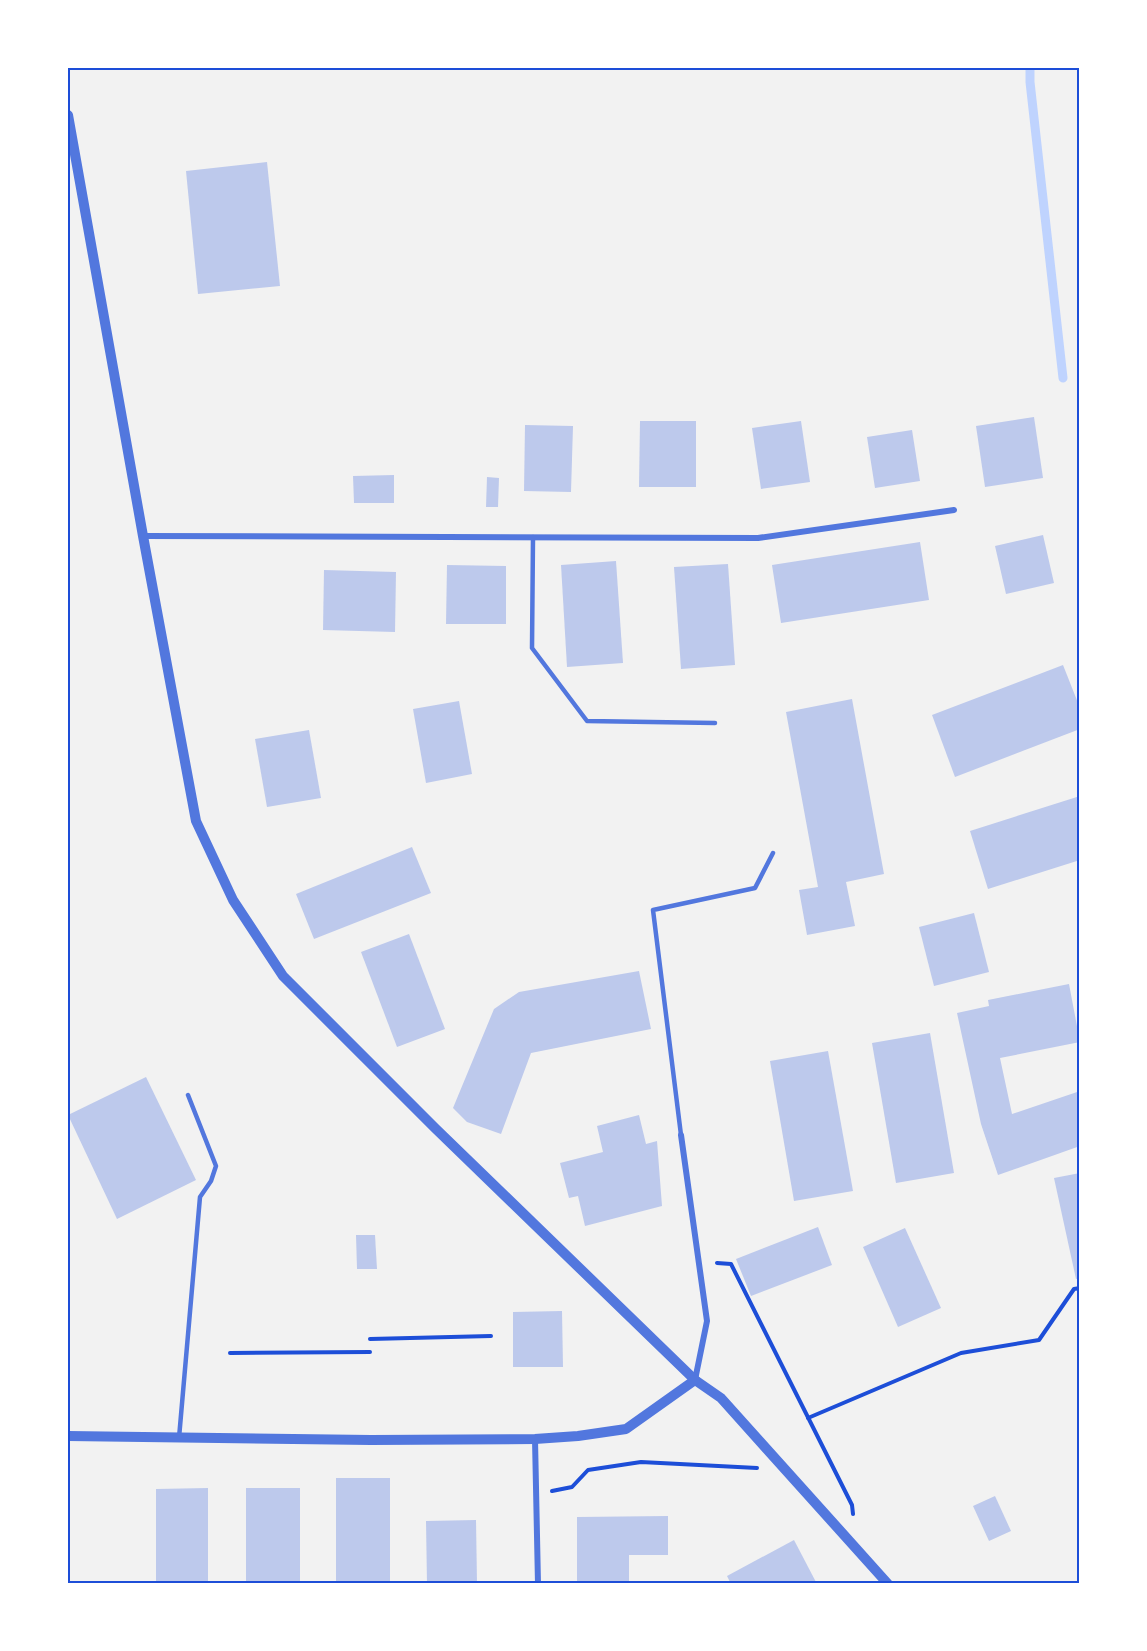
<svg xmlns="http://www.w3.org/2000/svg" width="1147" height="1651" viewBox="0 0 1147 1651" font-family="'PT Sans Narrow',sans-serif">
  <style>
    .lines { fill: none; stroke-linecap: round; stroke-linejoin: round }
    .stream { stroke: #bfd3fe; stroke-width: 9 }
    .building { fill: #bdc9ec }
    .path { stroke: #1d4ed8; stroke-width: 4 }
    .service { stroke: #5277de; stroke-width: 4.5 }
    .minor { stroke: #5277de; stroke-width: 6 }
    .tertiary { stroke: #5277de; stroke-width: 10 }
    .neatline { fill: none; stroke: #1d4ed8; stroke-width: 2 }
  </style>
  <rect width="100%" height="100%" fill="#f2f2f2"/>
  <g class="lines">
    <!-- stream -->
    <polyline class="stream" points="1030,68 1030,82 1063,378"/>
  </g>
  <!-- building -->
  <g class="building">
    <polygon points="267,162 280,286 198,294 186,171"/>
    <polygon points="1034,417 1043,478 985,487 976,426"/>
    <polygon points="640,421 696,421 696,487 639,487"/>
    <polygon points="801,421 810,482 761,489 752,428"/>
    <polygon points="525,425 573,426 571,492 524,491"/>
    <polygon points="912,430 920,481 875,488 867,437"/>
    <polygon points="394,475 394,503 354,503 353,476"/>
    <polygon points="487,477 499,478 498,507 486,507"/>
    <polygon points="1043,535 1054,583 1006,594 995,546"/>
    <polygon points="920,542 929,600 781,623 772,565"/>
    <polygon points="616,561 623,663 567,667 561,565"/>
    <polygon points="728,564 735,665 681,669 674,567"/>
    <polygon points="447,565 506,566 506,624 446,624"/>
    <polygon points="324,570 396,572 395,632 323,630"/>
    <polygon points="1063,665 1080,708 1080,729 955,777 932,715"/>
    <polygon points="852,699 884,874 846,882 855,926 807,935 799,890 818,887 786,712"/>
    <polygon points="459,701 472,774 426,783 413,709"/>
    <polygon points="309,730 321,798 267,807 255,739"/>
    <polygon points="1080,796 1080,860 988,889 970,831"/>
    <polygon points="412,847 431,893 314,939 296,894"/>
    <polygon points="974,913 989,972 934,986 919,927"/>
    <polygon points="409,934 445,1029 397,1047 361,952"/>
    <polygon points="639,971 651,1029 531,1053 501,1134 467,1122 453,1108 494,1009 519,992"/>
    <polygon points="1069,984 1080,1042 1000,1058 1012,1114 1080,1091 1080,1146 998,1175 981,1124 957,1013 989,1006 988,1000"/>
    <polygon points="930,1033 954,1173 896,1183 872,1043"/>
    <polygon points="828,1051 853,1191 794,1201 770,1061"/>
    <polygon points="146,1077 196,1180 117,1219 68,1115"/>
    <polygon points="639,1115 646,1144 657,1141 662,1206 585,1226 578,1196 569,1198 560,1163 603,1152 597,1126"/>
    <polygon points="1080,1173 1080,1278 1076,1279 1054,1178"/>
    <polygon points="818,1227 832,1265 751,1296 736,1259"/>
    <polygon points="905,1228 941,1308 898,1327 863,1247"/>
    <polygon points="356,1235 375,1235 377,1269 357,1269"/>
    <polygon points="562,1311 563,1367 513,1367 513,1312"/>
    <rect x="336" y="1478" width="54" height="106"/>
    <polygon points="208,1488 208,1584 156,1584 156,1489"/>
    <rect x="246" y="1488" width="54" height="96"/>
    <polygon points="995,1496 1011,1531 989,1541 973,1506"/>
    <polygon points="668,1516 668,1555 629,1555 629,1584 577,1584 577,1517"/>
    <polygon points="476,1520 477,1584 427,1584 426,1521"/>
    <polygon points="794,1540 817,1584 731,1584 727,1576"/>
  </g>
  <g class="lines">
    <!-- path -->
    <g class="path">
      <polyline points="717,1263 731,1264 852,1505 853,1514"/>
      <polyline points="370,1339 491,1336"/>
      <polyline points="230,1353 370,1352"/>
      <polyline points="808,1418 961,1353 1039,1340 1074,1289 1080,1288"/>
      <polyline points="552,1491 572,1487 588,1470 641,1462 757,1468"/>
    </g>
    <!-- service -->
    <g class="service">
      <polyline points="533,537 532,648 587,721 715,723"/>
      <polyline points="681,1135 653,910 755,888 773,853"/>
      <polyline points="179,1438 200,1197 211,1181 216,1166 188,1095"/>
    </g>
    <!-- minor -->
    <g class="minor">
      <polyline points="143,536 758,538 954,510"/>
      <polyline points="681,1135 707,1321 695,1380"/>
      <polyline points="535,1439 538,1584"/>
    </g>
    <!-- tertiary -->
    <g class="tertiary">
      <polyline points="68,115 143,536 196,821 233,900 283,976 436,1129 695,1380 721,1398 888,1584"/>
      <polyline points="68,1436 371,1440 535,1439 578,1436 626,1429 695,1380"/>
    </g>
  </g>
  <!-- border -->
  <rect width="1147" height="1651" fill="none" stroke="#ffffff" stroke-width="138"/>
  <rect x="69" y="69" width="1009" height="1513" class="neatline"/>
</svg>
